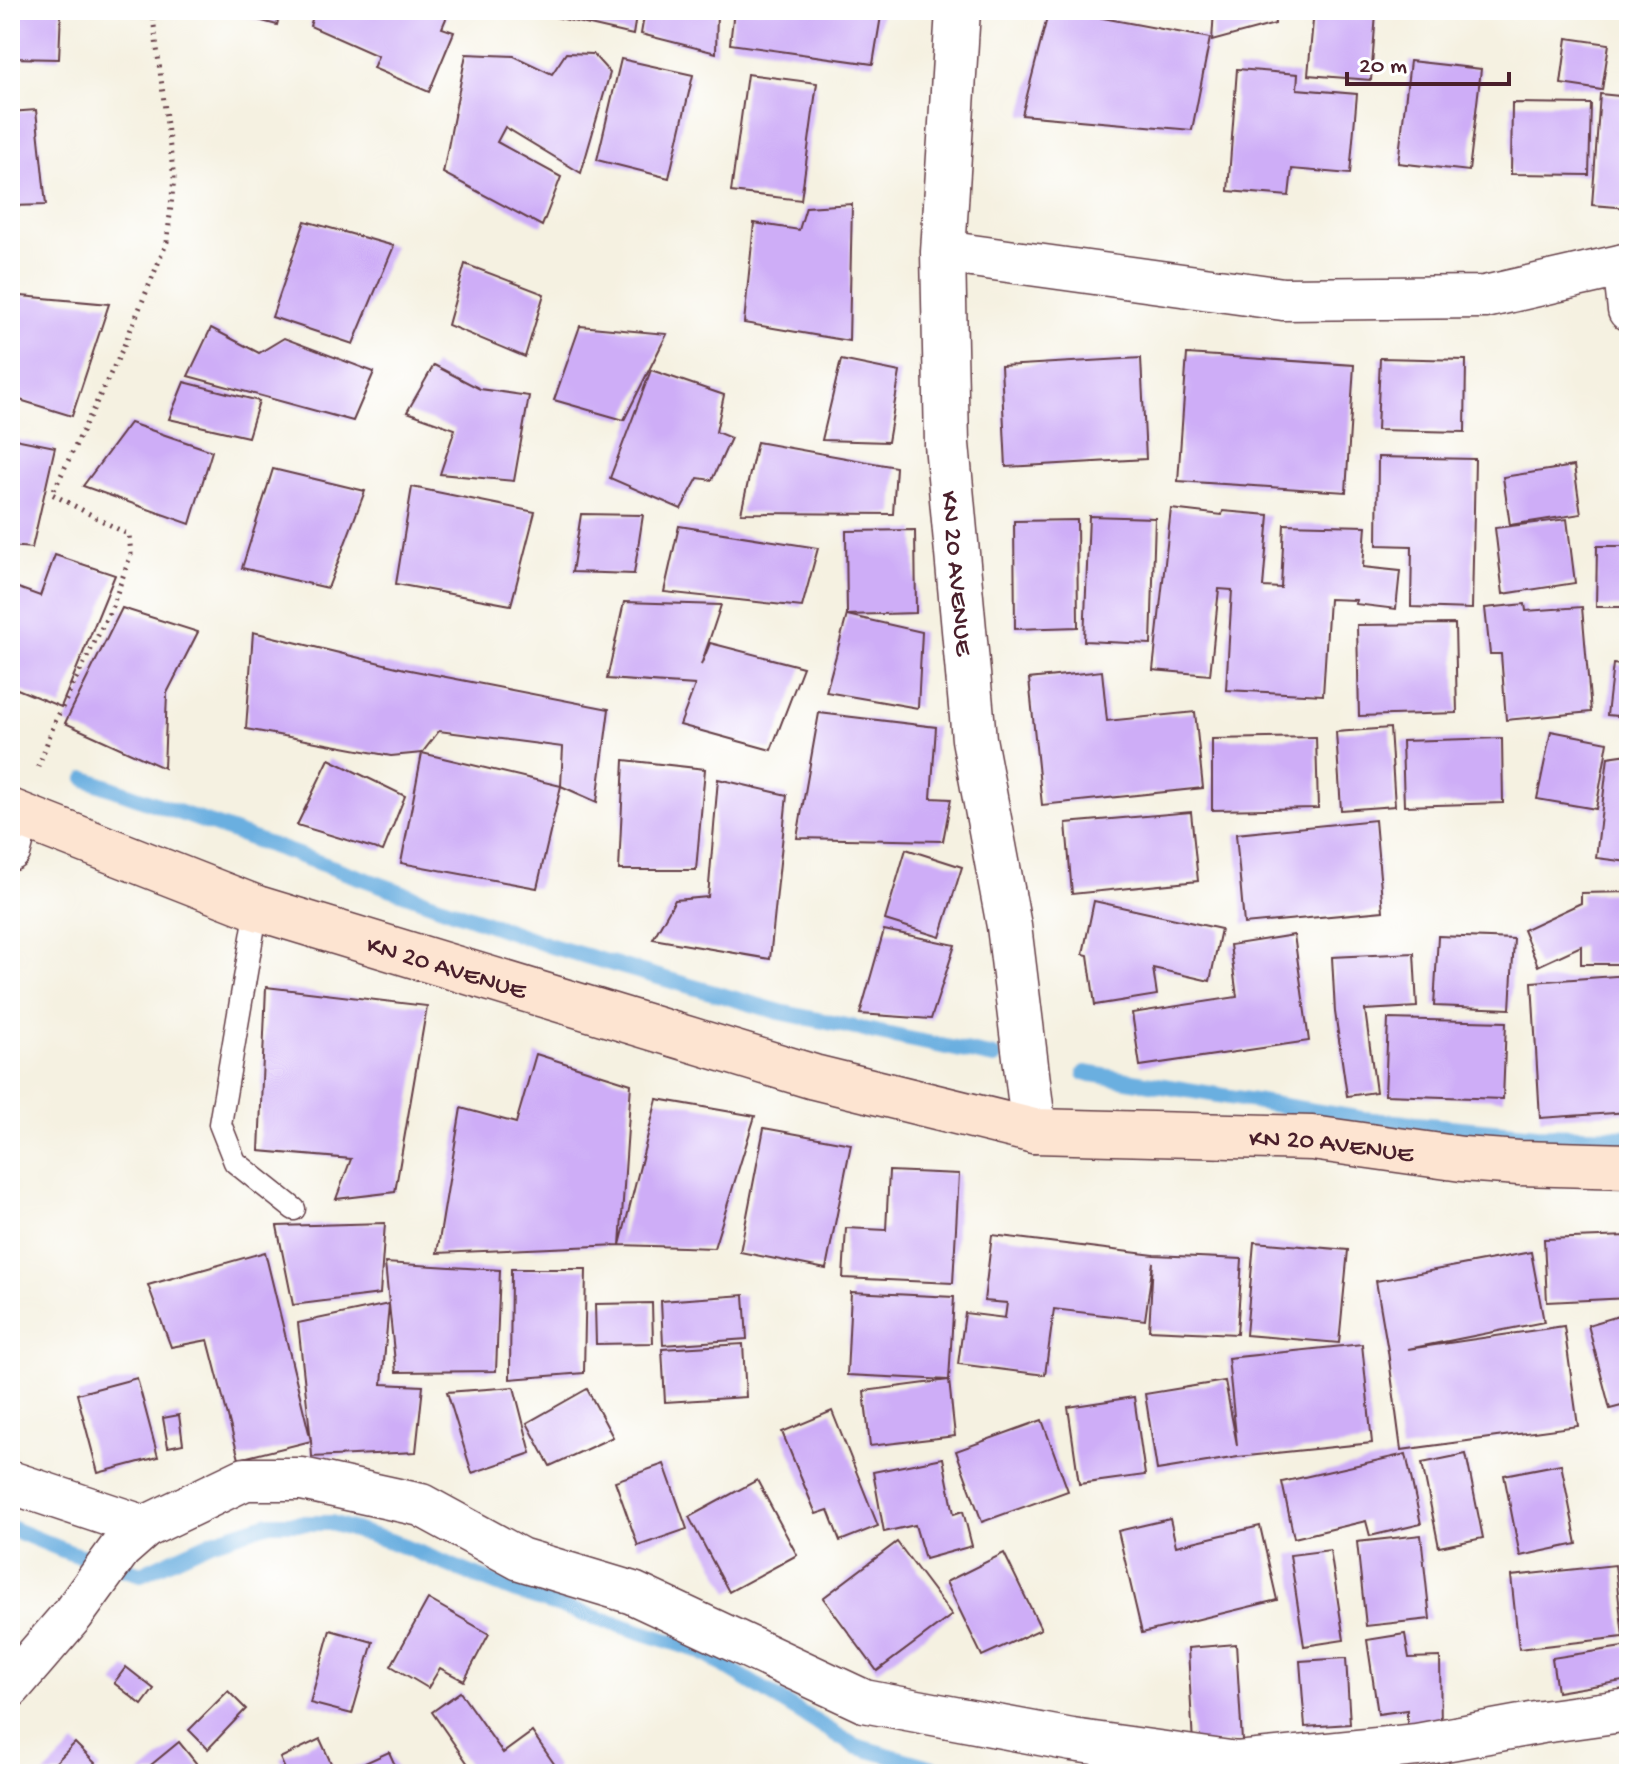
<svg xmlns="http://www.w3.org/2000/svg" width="1639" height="1784" viewBox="0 0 1639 1784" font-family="'Gochi Hand',sans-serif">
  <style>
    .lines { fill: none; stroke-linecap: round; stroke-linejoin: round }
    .stream { stroke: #6aafe0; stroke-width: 16 }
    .building { fill: #ceadf7 }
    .service-casing { stroke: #643e46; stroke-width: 25 }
    .minor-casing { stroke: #643e46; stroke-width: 45 }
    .tertiary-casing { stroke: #643e46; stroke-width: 47 }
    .secondary-casing { stroke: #643e46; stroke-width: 47 }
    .path { stroke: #643e46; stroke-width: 5; stroke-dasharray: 2 6; stroke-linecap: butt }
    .service { stroke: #fff; stroke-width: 22 }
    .minor { stroke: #fff; stroke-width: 42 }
    .tertiary { stroke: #fff; stroke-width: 44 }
    .secondary { stroke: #fde4d1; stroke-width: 44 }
    .labels { text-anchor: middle; stroke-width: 7; stroke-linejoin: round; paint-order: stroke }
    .street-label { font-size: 26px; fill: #4a1f2b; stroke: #fff }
  </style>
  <rect width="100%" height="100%" fill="#fff"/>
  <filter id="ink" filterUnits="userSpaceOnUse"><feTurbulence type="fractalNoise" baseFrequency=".0125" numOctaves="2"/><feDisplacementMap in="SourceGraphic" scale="16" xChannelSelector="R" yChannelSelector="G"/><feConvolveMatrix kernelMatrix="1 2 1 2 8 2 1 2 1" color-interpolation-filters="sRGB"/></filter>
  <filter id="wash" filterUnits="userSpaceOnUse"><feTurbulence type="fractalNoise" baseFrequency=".006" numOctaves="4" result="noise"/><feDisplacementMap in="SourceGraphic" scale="32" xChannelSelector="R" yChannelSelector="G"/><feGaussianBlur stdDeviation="1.8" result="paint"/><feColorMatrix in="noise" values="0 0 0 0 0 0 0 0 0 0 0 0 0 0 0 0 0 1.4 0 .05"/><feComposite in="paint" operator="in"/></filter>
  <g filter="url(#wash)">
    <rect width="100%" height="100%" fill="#f5f1e1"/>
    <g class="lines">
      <!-- stream -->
      <g class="stream">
        <polyline points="86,779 551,946 780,1012 994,1057"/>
        <polyline points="1085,1073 1362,1119 1537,1135 1629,1137"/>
        <polyline points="10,1528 68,1552 141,1574 213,1541 270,1523 331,1523 390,1541 516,1592 700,1651 855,1746 954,1774"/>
      </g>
    </g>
    <g id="blocks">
      <!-- building -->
      <g class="building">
        <polygon points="10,10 61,10 59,59 10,58"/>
        <polygon points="220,10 281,10 277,25"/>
        <polygon points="315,10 440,10 448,14 442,28 454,32 429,92 373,68 378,56 310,26"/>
        <polygon points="556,10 637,10 633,35 555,17"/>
        <polygon points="645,10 717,10 716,53 641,34"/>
        <polygon points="734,10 882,10 873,64 730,44"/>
        <polygon points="1049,10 1060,10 1210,38 1192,130 1022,115"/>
        <polygon points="1214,10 1274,10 1275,24 1212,41"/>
        <polygon points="1314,10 1376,13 1371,80 1308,75"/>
        <polygon points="1567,38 1609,44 1602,90 1561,84"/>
        <polygon points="566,53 593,54 610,73 581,173 505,127 497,142 561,177 542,226 443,173 466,54 514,56 552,74"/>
        <polygon points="621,59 693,75 669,178 597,160"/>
        <polygon points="1410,61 1481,69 1469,171 1398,163"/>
        <polygon points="1237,69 1298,74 1297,89 1357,94 1350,174 1292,169 1289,196 1228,191"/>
        <polygon points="747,74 817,83 801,200 731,192"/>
        <polygon points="1600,94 1629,97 1629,208 1592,205"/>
        <polygon points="1512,103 1591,104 1589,175 1511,174"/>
        <polygon points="36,110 46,205 10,206 10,112"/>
        <polygon points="852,204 849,341 744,323 754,223 799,230 806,207"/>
        <polygon points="305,221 394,246 353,344 272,317"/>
        <polygon points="465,264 544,294 525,357 448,325"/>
        <polygon points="10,295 109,304 72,416 10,397"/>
        <polygon points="580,326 667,334 624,420 554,400"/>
        <polygon points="211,328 259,353 284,338 374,372 353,421 188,376"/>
        <polygon points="1187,354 1354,365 1346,492 1178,481"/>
        <polygon points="1141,358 1146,459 1006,467 1001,366"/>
        <polygon points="1380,358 1466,360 1465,432 1377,430"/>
        <polygon points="841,360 900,372 888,442 822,440"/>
        <polygon points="434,365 480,389 529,396 514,481 440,474 455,429 407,412"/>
        <polygon points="651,370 724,395 716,432 731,438 712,480 698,478 681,509 610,478"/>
        <polygon points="184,382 259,401 248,437 169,419"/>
        <polygon points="130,423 212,451 190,524 83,486"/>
        <polygon points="10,438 55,447 32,548 10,546"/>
        <polygon points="757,442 896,467 893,514 741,513"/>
        <polygon points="1378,457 1475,459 1472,609 1411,607 1412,546 1377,545"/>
        <polygon points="1574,466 1581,514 1510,525 1503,477"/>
        <polygon points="273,469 365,491 328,588 242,568"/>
        <polygon points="412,487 535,512 511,605 396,584"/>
        <polygon points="1171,509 1222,515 1223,511 1269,515 1263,587 1281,588 1284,524 1366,526 1363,567 1400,571 1396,609 1355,604 1356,600 1329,599 1323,695 1226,690 1232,590 1219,589 1210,675 1153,670"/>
        <polygon points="581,514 643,515 634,574 572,572"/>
        <polygon points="1089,516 1155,518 1151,644 1084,641"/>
        <polygon points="1567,519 1575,583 1503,594 1495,528"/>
        <polygon points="1077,520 1078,627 1015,629 1014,521"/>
        <polygon points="679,526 818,548 802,607 664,592"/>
        <polygon points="915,530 916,613 847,615 846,531"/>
        <polygon points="1597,546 1629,546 1629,607 1596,607"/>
        <polygon points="55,555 115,575 61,707 10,686 10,585 40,596"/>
        <polygon points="624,602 721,605 701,665 710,643 803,667 771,750 680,725 695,685 607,679"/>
        <polygon points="1525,604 1526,611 1582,607 1591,712 1506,720 1501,654 1490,654 1485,608"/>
        <polygon points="122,608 198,632 167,693 164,768 65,723"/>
        <polygon points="847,615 922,632 918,708 826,692"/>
        <polygon points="1455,624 1457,713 1359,716 1357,625"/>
        <polygon points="253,632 405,669 609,709 597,802 561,786 563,747 439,731 422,753 391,756 246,729"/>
        <polygon points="1613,664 1629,666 1629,717 1607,715"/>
        <polygon points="1102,671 1107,721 1195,712 1203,788 1042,805 1029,679"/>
        <polygon points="819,713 936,727 931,798 951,799 943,841 797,838"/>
        <polygon points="1390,728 1395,806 1341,810 1336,732"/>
        <polygon points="1551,731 1608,742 1596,809 1537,799"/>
        <polygon points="1316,737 1318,808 1212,810 1212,739"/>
        <polygon points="1502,738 1503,803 1404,806 1402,741"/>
        <polygon points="422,753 561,786 537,888 401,863"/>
        <polygon points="1629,754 1629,862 1596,858 1608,757"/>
        <polygon points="329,759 405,796 383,851 297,825"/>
        <polygon points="624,760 705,769 696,870 619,870"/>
        <polygon points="718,779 787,795 770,959 653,939 675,900 708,897"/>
        <polygon points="1191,812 1198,881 1072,894 1066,823"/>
        <polygon points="1375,820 1383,911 1244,924 1236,834"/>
        <polygon points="906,849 962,867 940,937 885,920"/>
        <polygon points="1629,892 1629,964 1581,964 1581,946 1538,966 1523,930 1581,903 1581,893"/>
        <polygon points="1094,901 1221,929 1210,981 1153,968 1157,995 1095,1005 1088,955 1083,954"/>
        <polygon points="884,930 955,945 931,1019 860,1014"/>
        <polygon points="1294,935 1309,1041 1140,1066 1132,1013 1237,997 1230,945"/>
        <polygon points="1438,936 1514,939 1510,1009 1434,1006"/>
        <polygon points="1414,953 1417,1007 1365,1010 1376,1092 1347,1096 1335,1012 1332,957"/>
        <polygon points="1629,975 1629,1112 1540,1118 1532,982"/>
        <polygon points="266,987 427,1006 395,1192 336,1199 351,1159 259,1151"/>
        <polygon points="1388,1019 1506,1022 1503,1099 1385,1095"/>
        <polygon points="536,1054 631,1084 620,1245 657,1099 755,1116 714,1248 620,1245 437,1253 461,1108 516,1123"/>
        <polygon points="764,1128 851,1144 826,1269 740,1252"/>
        <polygon points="889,1171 959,1174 953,1283 843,1278 846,1228 886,1230"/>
        <polygon points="385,1223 380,1294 293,1305 277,1226"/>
        <polygon points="992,1235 1154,1255 1242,1259 1237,1334 1149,1330 1153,1262 1145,1320 1054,1309 1045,1375 958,1364 965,1313 1005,1318 1007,1303 984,1301"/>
        <polygon points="1629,1236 1629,1298 1547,1302 1544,1239"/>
        <polygon points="1254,1242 1348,1250 1339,1343 1246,1335"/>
        <polygon points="265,1252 311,1441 298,1323 389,1304 385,1263 500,1270 496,1371 396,1372 389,1304 382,1384 423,1386 416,1452 312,1457 311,1441 239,1459 208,1340 171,1347 148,1285"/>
        <polygon points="1531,1252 1544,1322 1408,1349 1564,1326 1578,1426 1401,1450 1388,1351 1376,1281"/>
        <polygon points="511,1269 586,1269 584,1373 510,1379"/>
        <polygon points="851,1292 954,1297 949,1380 955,1436 870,1446 864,1391 949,1380 847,1375"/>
        <polygon points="744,1295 747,1339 663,1345 661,1301"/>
        <polygon points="652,1303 653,1343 596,1344 595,1304"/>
        <polygon points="1629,1313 1629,1404 1610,1409 1588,1325"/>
        <polygon points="743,1344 746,1397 665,1402 662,1349"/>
        <polygon points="1362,1344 1372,1443 1238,1457 1157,1470 1145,1394 1225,1381 1237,1445 1228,1358"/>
        <polygon points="137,1378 158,1457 98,1473 77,1394"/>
        <polygon points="514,1387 531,1453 472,1473 447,1392"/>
        <polygon points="587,1389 613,1437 550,1466 527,1423"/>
        <polygon points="1134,1397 1145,1475 1079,1484 1068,1407"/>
        <polygon points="832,1411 878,1526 840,1541 828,1510 816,1514 782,1432"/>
        <polygon points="179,1415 183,1444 168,1447 163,1418"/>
        <polygon points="1042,1420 1068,1491 982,1522 956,1451"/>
        <polygon points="1406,1454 1421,1524 1370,1536 1366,1521 1294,1538 1282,1482"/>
        <polygon points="1466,1454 1483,1538 1439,1547 1422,1463"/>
        <polygon points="943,1458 954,1514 963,1511 972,1546 925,1559 915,1525 884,1532 873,1472"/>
        <polygon points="664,1464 687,1529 638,1546 615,1481"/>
        <polygon points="1561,1464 1577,1544 1520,1556 1504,1475"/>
        <polygon points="757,1480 797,1555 729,1592 689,1517"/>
        <polygon points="1170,1519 1176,1546 1260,1526 1277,1600 1142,1633 1118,1531"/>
        <polygon points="1421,1535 1430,1619 1366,1626 1357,1542"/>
        <polygon points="897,1542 952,1615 877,1671 823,1598"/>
        <polygon points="1330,1550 1344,1640 1304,1646 1290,1555"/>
        <polygon points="1004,1553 1041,1629 982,1656 946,1582"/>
        <polygon points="1615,1565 1623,1637 1519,1649 1511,1576"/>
        <polygon points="428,1599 489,1634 464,1681 440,1668 428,1688 391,1666"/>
        <polygon points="330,1630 373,1642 352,1714 310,1703"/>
        <polygon points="1405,1634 1409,1658 1440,1657 1441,1731 1407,1732 1407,1710 1378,1714 1367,1640"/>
        <polygon points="1236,1644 1242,1741 1193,1745 1188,1648"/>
        <polygon points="1629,1646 1629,1680 1557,1692 1552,1658"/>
        <polygon points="1346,1658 1350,1724 1305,1727 1300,1661"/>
        <polygon points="126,1667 154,1689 142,1705 114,1683"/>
        <polygon points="228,1691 246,1709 208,1749 189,1730"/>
        <polygon points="460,1692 503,1753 532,1732 557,1768 549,1774 475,1774 432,1712"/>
        <polygon points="320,1739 336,1774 287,1774 280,1758"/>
        <polygon points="179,1742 205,1774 140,1774"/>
        <polygon points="75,1743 100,1768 94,1774 44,1774"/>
        <polygon points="389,1752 399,1774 341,1774"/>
      </g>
    </g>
  </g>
  <g filter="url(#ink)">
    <use href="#blocks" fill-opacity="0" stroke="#643e46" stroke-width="2"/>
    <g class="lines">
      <defs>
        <polyline id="service" points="257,908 220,1124 235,1162 294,1209"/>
        <g id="minor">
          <polyline points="943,252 1283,299 1485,297 1629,264"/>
          <polyline points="1624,265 1629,310"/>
          <polyline points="10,850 19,815"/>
          <polyline points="10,1482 145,1527"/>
          <polyline points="10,1687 73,1614 120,1549 145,1527 245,1479 302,1479 421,1505 520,1559 633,1593 864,1701 1072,1740 1237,1763 1417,1745 1542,1722 1629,1710"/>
        </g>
        <g id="tertiary">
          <path id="s1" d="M958 10 943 252 947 444 974 739 1009 926 1034 1131"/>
        </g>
        <g id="secondary">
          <path id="s2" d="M10 811 257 908 814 1077 1034 1131 1312 1138 1462 1159 1519 1163 1629 1166"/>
        </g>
      </defs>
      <!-- service casing -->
      <use href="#service" class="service-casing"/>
      <!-- minor casing -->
      <use href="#minor" class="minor-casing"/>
      <!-- tertiary casing -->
      <use href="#tertiary" class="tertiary-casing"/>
      <!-- secondary casing -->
      <use href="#secondary" class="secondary-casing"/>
      <!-- path -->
      <polyline class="path" points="38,767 55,722 112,607 131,554 129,535 52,494 123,348 167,242 174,178 152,10"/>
      <!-- service -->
      <use href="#service" class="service"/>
      <!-- minor -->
      <use href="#minor" class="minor"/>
      <!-- tertiary -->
      <use href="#tertiary" class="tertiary"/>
      <!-- secondary -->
      <use href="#secondary" class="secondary"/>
    </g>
  </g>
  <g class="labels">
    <!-- street labels -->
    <g class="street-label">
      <text dy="9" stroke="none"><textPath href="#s1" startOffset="564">KN 20 AVENUE</textPath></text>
      <text dy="9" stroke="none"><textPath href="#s2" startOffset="464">KN 20 AVENUE</textPath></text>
      <text dy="9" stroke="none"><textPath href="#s2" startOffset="1372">KN 20 AVENUE</textPath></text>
    </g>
  </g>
  <!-- margin -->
  <rect width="1639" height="1784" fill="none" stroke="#fff" stroke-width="40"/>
  <!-- scale -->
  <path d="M1347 72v12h162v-12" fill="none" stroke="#4a1f2b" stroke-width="4"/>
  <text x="1359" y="72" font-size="24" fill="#4a1f2b" stroke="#ffffff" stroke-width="6" paint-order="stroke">20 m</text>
</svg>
